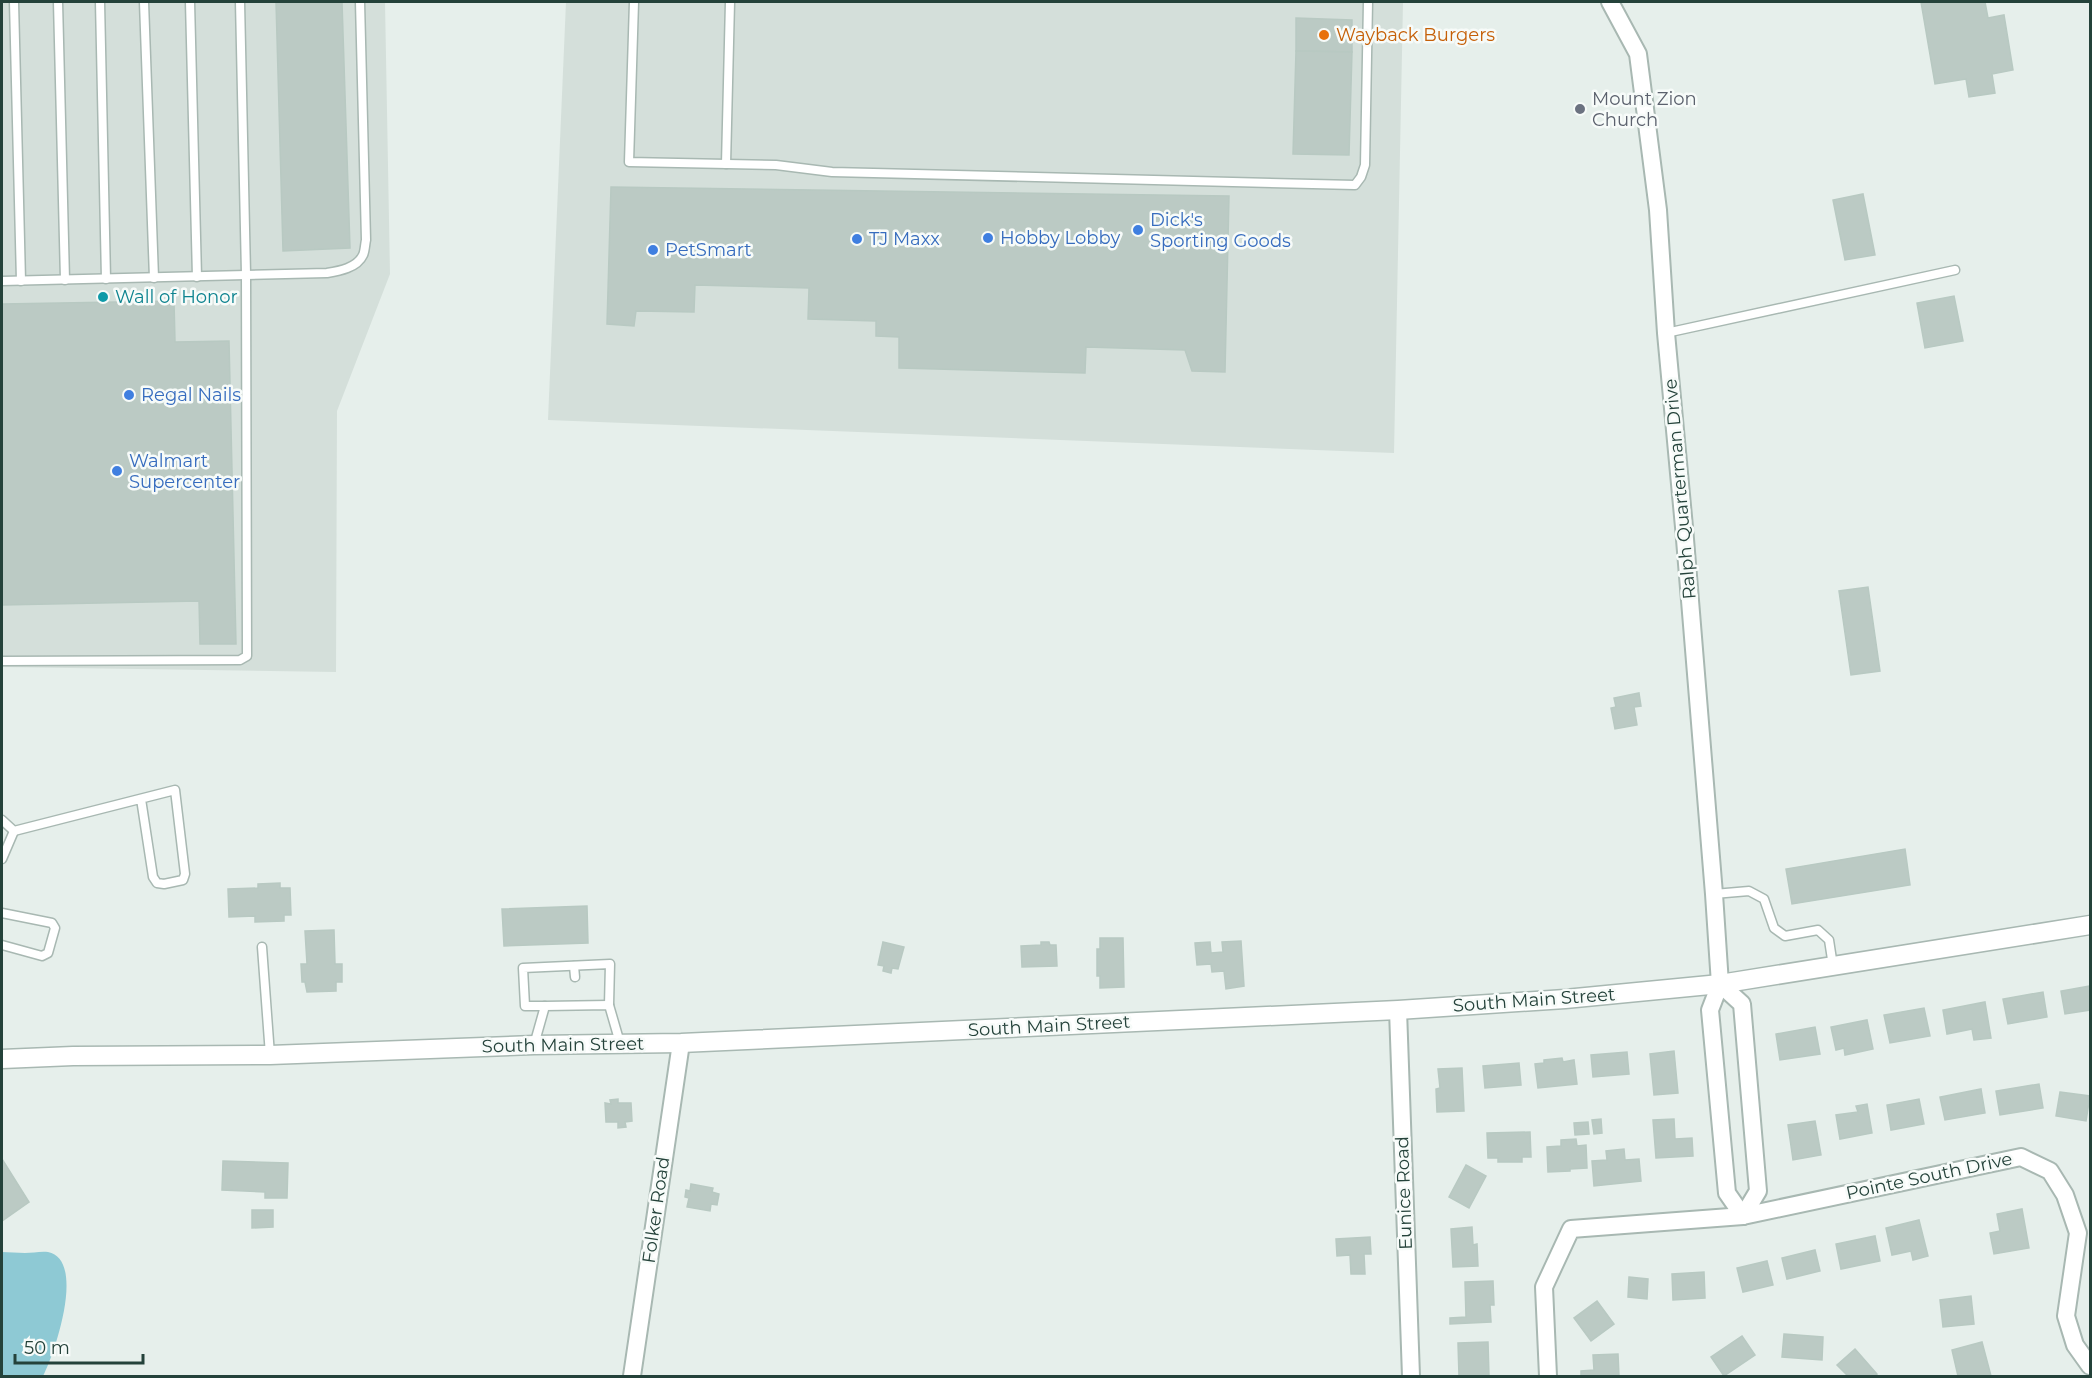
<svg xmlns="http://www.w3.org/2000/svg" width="2092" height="1378" viewBox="0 0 2092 1378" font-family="Montserrat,sans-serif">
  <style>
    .built { fill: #d4dfda }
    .water { fill: #8ec9d4 }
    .building { fill: #bbcac4; stroke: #b8c9c2; stroke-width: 1.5 }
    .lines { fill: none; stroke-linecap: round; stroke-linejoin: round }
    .service-casing { stroke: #a8b8b2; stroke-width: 11 }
    .minor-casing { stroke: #a8b8b2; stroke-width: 20 }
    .tertiary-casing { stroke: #a8b8b2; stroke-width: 21 }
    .service { stroke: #fff; stroke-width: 8 }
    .minor { stroke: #fff; stroke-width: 16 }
    .tertiary { stroke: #fff; stroke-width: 18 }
    .food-dot { fill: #e8710a; stroke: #f7fbf9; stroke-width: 2 }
    .worship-dot { fill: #6b7280; stroke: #f7fbf9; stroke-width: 2 }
    .shop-dot { fill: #3f7fe0; stroke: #f7fbf9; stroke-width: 2 }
    .culture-dot { fill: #0f9aa8; stroke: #f7fbf9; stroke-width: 2 }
    .labels { text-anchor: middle; stroke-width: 5; stroke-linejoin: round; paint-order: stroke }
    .food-label { font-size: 18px; fill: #c56008; stroke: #f7fbf9; text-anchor: start }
    .worship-label { font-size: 18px; fill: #5b616d; stroke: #f7fbf9; text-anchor: start }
    .shop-label { font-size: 18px; fill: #366cbe; stroke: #f7fbf9; text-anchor: start }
    .culture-label { font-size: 18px; fill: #0d838f; stroke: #f7fbf9; text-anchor: start }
    .street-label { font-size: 18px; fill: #24423a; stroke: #f7fbf9 }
  </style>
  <rect width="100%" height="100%" fill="#e6efeb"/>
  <!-- built -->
  <g class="built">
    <polygon points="2,2 385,2 390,274 337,411 336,672 2,667"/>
    <polygon points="566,2 1403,2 1394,453 548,420"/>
  </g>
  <!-- water -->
  <path class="water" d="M2 1252C9 1252 17 1253 25 1253 32 1253 41 1251 48 1252 87 1260 54 1355 43 1376H2Z"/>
  <!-- building -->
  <g class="building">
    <polygon points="276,2 342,2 350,248 283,251"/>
    <polygon points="1921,2 1985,2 1988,18 2004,15 2013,70 1992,74 1995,93 1969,97 1966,79 1935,84"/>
    <polygon points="1296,18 1352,20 1352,52 1296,51"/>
    <polygon points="1296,51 1352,52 1349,155 1293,154"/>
    <polygon points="611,187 1229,196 1225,372 1192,371 1185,350 1086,347 1085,373 899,368 899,337 876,336 876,321 808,319 809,288 695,285 694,312 636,311 634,326 607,324"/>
    <polygon points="1863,194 1875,255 1845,260 1833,200"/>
    <polygon points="1954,296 1963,341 1925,348 1917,303"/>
    <polygon points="174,301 175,342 229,341 236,644 200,644 199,601 2,605 2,304"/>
    <polygon points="1868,587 1880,671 1851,675 1839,591"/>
    <polygon points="1639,693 1641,706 1634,707 1637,725 1615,729 1611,708 1616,707 1614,698"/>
    <polygon points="1905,849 1910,885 1792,904 1786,869"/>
    <polygon points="280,883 280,888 290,888 291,915 284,915 284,921 255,922 255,916 229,917 228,889 258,888 258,884"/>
    <polygon points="587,906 588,943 504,946 502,909"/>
    <polygon points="334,930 335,964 342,964 342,982 336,982 336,991 307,992 305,982 302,982 301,964 307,964 305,931"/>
    <polygon points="1100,938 1123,938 1124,987 1100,988 1100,976 1097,976 1097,949 1100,949"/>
    <polygon points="1241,941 1244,986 1226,989 1224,971 1212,972 1211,964 1197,965 1195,943 1210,942 1211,953 1223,952 1222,942"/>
    <polygon points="883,942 904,947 898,969 892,968 891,973 883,971 884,966 878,965"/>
    <polygon points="1041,942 1049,942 1050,945 1056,945 1057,966 1022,967 1021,946 1041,945"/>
    <polygon points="2090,986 2090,1010 2065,1014 2061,991"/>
    <polygon points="2043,992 2047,1017 2008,1024 2003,999"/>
    <polygon points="1985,1002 1991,1038 1974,1040 1972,1029 1947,1034 1943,1010"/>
    <polygon points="1924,1008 1930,1036 1890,1043 1884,1015"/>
    <polygon points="1867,1020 1873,1049 1845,1055 1844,1048 1836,1050 1831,1027"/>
    <polygon points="1815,1027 1820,1054 1780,1060 1776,1034"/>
    <polygon points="1674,1051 1678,1093 1654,1095 1650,1054"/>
    <polygon points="1627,1052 1629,1074 1593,1077 1591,1055"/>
    <polygon points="1562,1058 1563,1062 1574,1060 1577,1084 1538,1088 1535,1064 1544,1063 1544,1060"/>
    <polygon points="1519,1063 1521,1085 1485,1088 1483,1066"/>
    <polygon points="1462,1068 1464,1111 1437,1112 1436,1089 1440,1088 1438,1069"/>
    <polygon points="2039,1084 2043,1108 2000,1115 1996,1091"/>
    <polygon points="1981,1089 1985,1113 1945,1120 1940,1097"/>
    <polygon points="2060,1092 2090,1096 2086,1121 2056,1116"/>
    <polygon points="618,1099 618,1103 631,1103 632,1121 625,1122 626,1127 618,1128 618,1122 606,1122 605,1103 611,1104 610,1100"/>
    <polygon points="1919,1099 1924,1124 1891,1130 1887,1105"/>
    <polygon points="1867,1104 1872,1133 1840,1139 1836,1115 1858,1112 1856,1106"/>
    <polygon points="1601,1119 1602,1133 1594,1134 1592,1120"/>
    <polygon points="1674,1119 1675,1139 1692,1138 1693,1156 1656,1158 1653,1120"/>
    <polygon points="1815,1121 1821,1155 1793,1160 1788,1125"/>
    <polygon points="1588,1122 1589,1134 1575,1135 1574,1123"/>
    <polygon points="1530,1132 1531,1157 1522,1157 1522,1162 1498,1162 1498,1158 1488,1158 1487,1133"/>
    <polygon points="1576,1139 1577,1146 1586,1145 1587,1168 1570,1169 1570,1171 1548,1172 1547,1147 1561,1146 1561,1140"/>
    <polygon points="1624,1149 1625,1160 1639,1159 1641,1181 1594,1186 1592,1161 1607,1160 1606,1151"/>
    <polygon points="2,1159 29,1202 2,1221"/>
    <polygon points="223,1161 288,1163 287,1198 265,1198 265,1192 222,1190"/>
    <polygon points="1466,1165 1486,1176 1469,1208 1449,1197"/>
    <polygon points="691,1184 713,1188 712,1192 719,1194 717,1205 711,1204 710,1211 687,1207 689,1198 685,1197 686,1190 690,1191"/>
    <polygon points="2022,1209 2029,1248 1994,1254 1990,1233 2000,1231 1997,1214"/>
    <polygon points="252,1210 273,1210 273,1227 252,1228"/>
    <polygon points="1919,1220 1928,1256 1913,1260 1911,1251 1892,1255 1886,1228"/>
    <polygon points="1472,1227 1473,1245 1477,1244 1478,1266 1453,1267 1451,1229"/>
    <polygon points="1875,1236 1880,1261 1841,1269 1836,1244"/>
    <polygon points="1370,1237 1371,1254 1364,1254 1365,1274 1351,1274 1350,1255 1337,1256 1336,1239"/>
    <polygon points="1815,1250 1820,1271 1787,1279 1782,1258"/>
    <polygon points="1767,1261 1773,1285 1743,1292 1737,1268"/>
    <polygon points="1704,1272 1705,1298 1673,1300 1672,1274"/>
    <polygon points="1629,1277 1648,1279 1647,1299 1628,1297"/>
    <polygon points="1493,1281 1494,1305 1490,1305 1491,1322 1450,1324 1450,1318 1466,1317 1465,1282"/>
    <polygon points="1971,1296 1974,1324 1943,1327 1940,1300"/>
    <polygon points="1597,1301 1614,1324 1591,1341 1574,1318"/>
    <polygon points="1784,1334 1823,1337 1822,1360 1782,1357"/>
    <polygon points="1742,1336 1755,1355 1724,1376 1711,1357"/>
    <polygon points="1488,1342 1489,1376 1459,1376 1458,1343"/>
    <polygon points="1982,1342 1991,1376 1958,1376 1952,1350"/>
    <polygon points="1855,1349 1877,1374 1874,1376 1848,1376 1837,1365"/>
    <polygon points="1618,1354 1619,1376 1581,1376 1581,1371 1594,1370 1593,1355"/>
  </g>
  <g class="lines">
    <defs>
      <g id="service">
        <polyline points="14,2 21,281"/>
        <polyline points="58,2 65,280"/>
        <polyline points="100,2 106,279"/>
        <polyline points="144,2 154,278"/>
        <polyline points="190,2 197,277"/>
        <polyline points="634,2 629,162 776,165 832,172 1355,185 1361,177 1365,165 1368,2"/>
        <polyline points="726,164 730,2"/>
        <path d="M2 281 327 273C339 271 357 268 363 255 365 251 365 244 366 240L360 2"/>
        <polyline points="1666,333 1955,270"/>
        <polyline points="2,661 240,660 247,656 246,274 240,2"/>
        <polyline points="2,820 14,831 175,790 185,874 183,880 164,884 157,883 153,877 141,799"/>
        <polyline points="2,859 14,831"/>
        <polyline points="1714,894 1749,891 1764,899 1774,928 1785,936 1818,930 1829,940 1833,966"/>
        <polyline points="2,913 52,923 55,928 48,953 42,956 2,945"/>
        <polyline points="262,947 270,1055"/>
        <polyline points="574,966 575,977"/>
        <polyline points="545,1006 525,1006 523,968 610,964 609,1005"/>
        <polyline points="534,1045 545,1006 609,1005 620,1043"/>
      </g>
      <g id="minor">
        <polyline points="1610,2 1638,54 1658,210 1666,333 1684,527 1714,894 1720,984 1710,1010 1727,1193 1743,1216"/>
        <polyline points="1720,984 1742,1004 1758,1191 1743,1216"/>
        <polyline points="1398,1010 1411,1376"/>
        <polyline points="632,1376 681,1043"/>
        <polyline points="1548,1376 1544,1287 1571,1229 1743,1216 2021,1157 2050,1171 2065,1195 2078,1233 2066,1316 2075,1345 2090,1366"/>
      </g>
      <polyline id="tertiary" points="2,1059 73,1056 270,1055 534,1045 681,1043 1398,1010 1565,999 1720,984 2090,925"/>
    </defs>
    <!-- service casing -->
    <use href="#service" class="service-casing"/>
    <!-- minor casing -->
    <use href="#minor" class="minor-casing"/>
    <!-- tertiary casing -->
    <use href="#tertiary" class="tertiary-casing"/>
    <!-- service -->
    <use href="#service" class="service"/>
    <!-- minor -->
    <use href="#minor" class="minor"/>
    <!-- tertiary -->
    <use href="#tertiary" class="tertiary"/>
  </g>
  <!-- markers -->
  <circle class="food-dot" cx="1324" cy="35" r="6"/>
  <circle class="worship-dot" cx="1580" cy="109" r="6"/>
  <g class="shop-dot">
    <circle cx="1138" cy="230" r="6"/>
    <circle cx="988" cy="238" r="6"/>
    <circle cx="857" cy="239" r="6"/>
    <circle cx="653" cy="250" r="6"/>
    <circle cx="129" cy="395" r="6"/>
    <circle cx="117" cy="471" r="6"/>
  </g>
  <circle class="culture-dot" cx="103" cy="297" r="6"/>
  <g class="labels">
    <!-- food labels -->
    <g class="food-label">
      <text x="1336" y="41">Wayback Burgers</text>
    </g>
    <!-- worship labels -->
    <g class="worship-label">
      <text x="1592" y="105">Mount Zion<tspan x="1592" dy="21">Church</tspan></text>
    </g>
    <!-- shop labels -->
    <g class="shop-label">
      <text x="1150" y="226">Dick's<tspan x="1150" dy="21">Sporting Goods</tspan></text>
      <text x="1000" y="244">Hobby Lobby</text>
      <text x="869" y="245">TJ Maxx</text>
      <text x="665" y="256">PetSmart</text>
      <text x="141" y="401">Regal Nails</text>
      <text x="129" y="467">Walmart<tspan x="129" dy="21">Supercenter</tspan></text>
    </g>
    <!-- culture labels -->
    <g class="culture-label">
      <text x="115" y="303">Wall of Honor</text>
    </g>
    <!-- street labels -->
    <g class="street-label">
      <text transform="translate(1680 489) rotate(-95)" y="6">Ralph Quarterman Drive</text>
      <text transform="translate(1534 1000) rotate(-4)" y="6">South Main Street</text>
      <text transform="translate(1049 1026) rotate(-3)" y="6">South Main Street</text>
      <text transform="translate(563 1045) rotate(-1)" y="6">South Main Street</text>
      <text transform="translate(1929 1176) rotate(-12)" y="6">Pointe South Drive</text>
      <text transform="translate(1404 1193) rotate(-92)" y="6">Eunice Road</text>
      <text transform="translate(656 1210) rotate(-82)" y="6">Folker Road</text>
    </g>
  </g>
  <!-- border -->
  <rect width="2092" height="1378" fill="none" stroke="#24423a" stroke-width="6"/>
  <!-- scale -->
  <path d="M15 1354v9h128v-9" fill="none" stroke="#24423a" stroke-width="3"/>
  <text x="24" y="1354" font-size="18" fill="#24423a" stroke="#f7fbf9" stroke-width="4.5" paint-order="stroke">50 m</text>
</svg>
